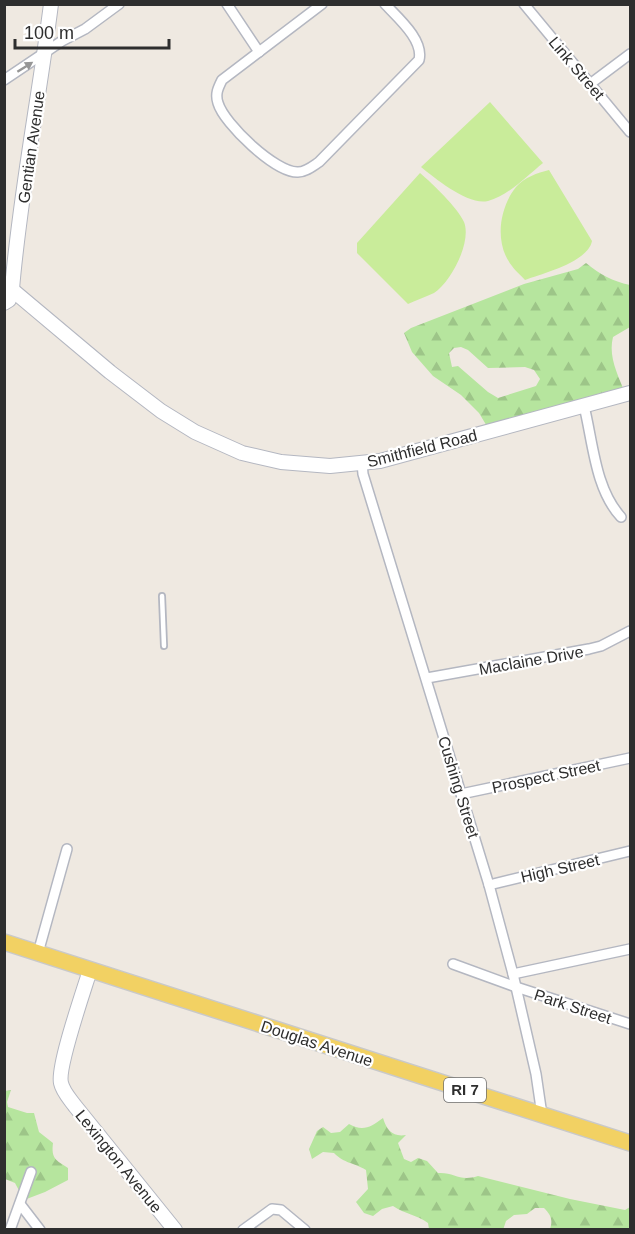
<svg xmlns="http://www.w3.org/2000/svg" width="635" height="1234" viewBox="0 0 635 1234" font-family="Helvetica,sans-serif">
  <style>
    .forest { fill: url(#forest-firs); fill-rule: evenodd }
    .pitch { fill: #c9ec9a }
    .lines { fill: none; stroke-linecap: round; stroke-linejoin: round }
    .lane-casing { stroke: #b4b7c1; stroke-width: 8 }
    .street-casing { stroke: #b4b7c1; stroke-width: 12 }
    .secondary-casing { stroke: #b4b7c1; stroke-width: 16 }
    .primary-casing { stroke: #c9c9c9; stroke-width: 18 }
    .lane { stroke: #fff; stroke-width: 4.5 }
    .street { stroke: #fff; stroke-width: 9 }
    .secondary { stroke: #fff; stroke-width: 14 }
    .primary { stroke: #f2d163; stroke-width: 15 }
    .oneway { fill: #969696 }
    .labels { text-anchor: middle; stroke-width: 4.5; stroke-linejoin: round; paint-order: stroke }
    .shield { fill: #fff; stroke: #6d6d6d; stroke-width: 1.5 }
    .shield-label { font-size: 15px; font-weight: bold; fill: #2e2e2e }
    .street-label { font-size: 16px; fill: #2e2e2e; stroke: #fff }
  </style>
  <defs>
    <pattern id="forest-firs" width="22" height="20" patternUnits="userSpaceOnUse" patternTransform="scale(1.5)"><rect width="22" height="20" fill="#b6e59e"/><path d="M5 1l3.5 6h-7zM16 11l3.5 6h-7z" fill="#9dc588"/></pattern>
  </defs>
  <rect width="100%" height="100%" fill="#efe9e1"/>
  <!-- forest -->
  <g class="forest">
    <path d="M586 263C601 275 612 281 630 285V327L613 337C608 357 618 375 625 393L491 433 479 413 461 395 433 376 412 352 404 333 411 328 524 284 578 269ZM461 347 468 350 488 368 525 367 534 370 540 379 536 386 498 398 488 392 458 366 452 367 449 353 454 348Z"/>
    <path d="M11 1090 7 1102 8 1107 27 1113H34L39 1132 53 1143C51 1159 56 1160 68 1168V1180L45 1192 24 1200 15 1183 5 1179V1091Z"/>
    <path d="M383 1118C387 1131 393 1137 406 1135L398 1143 404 1159 411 1162 418 1158 427 1161 438 1173C455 1172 459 1182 478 1176L570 1199 625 1210 630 1207V1229H550C553 1220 551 1215 544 1208H535L527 1214 514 1215 506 1221 503 1230 429 1229 428 1223C417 1215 405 1214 393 1206L382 1209 373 1216 364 1213 356 1202 368 1189 366 1170C353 1162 345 1164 334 1153L323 1152 312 1159 309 1149 317 1131 323 1127 331 1133 340 1132 349 1124C363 1132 371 1127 383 1118Z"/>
  </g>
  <!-- pitch -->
  <g class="pitch">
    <path d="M490 102 543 163C527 176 509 195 488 201 469 206 436 179 421 167Z"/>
    <path d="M549 170 592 241C588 262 544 273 525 280 521 275 515 271 512 266 494 244 499 208 516 187 525 177 537 173 549 170Z"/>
    <path d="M420 173C433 184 457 207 464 222 472 242 451 282 434 293 426 297 416 300 408 304L357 253V243Z"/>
  </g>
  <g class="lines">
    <defs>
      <polyline id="lane" points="162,596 164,646"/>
      <g id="street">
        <polyline points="227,4 259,52"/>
        <path d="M322 4 222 80C218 88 215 94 218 103 224 124 276 173 298 172 306 172 313 166 319 162L419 60C424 40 398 18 385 4"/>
        <polyline points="524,4 630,132"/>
        <polyline points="4,80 62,41 85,29 119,4"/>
        <polyline points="590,84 630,54"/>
        <path d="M584 406C593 442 595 489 621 517"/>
        <polyline points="362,463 363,474 489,885 513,974 536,1074 542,1115"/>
        <polyline points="427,678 589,649 601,646 630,631"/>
        <polyline points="461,794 630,758"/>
        <polyline points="489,885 630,851"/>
        <polyline points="38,953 67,849"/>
        <polyline points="453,964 516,987 630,1024"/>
        <polyline points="513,974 630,949"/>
        <polyline points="20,1204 40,1230"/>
        <polyline points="10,1230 31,1172"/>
        <polyline points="243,1230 272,1209 281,1210 305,1230"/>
      </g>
      <g id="secondary">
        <polyline points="4,283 110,372 161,411 195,432 242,453 281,462 330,466 380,461 630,393"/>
        <path d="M4 303 9 300 12 289C20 194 39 99 51 4"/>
        <path d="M90 970C84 990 57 1067 61 1083 63 1092 70 1099 75 1106L175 1230"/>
      </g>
      <polyline id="primary" points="4,942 630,1143"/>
    </defs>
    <!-- lane casing -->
    <use href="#lane" class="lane-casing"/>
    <!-- street casing -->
    <use href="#street" class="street-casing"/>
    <!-- secondary casing -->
    <use href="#secondary" class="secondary-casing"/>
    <!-- primary casing -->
    <use href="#primary" class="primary-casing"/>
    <!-- lane -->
    <use href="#lane" class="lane"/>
    <!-- street -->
    <use href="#street" class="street"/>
    <!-- secondary -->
    <use href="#secondary" class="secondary"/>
    <!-- primary -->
    <use href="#primary" class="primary"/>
  </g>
  <!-- one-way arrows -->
  <defs><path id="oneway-solid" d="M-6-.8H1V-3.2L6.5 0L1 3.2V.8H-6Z" transform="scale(1.5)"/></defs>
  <use class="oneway" href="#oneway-solid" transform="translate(25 67) rotate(-32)"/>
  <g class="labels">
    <!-- shield labels -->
    <rect class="shield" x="444" y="1078" width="42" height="24" rx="4.5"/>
    <g class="shield-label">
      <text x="465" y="1095">RI 7</text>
    </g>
    <!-- street labels -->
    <g class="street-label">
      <text transform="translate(577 68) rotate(50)" y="6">Link Street</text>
      <text transform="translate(31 147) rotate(-82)" y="6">Gentian Avenue</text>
      <text transform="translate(422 448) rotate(-14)" y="6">Smithfield Road</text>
      <text transform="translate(531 660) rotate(-10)" y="6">Maclaine Drive</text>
      <text transform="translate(546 776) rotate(-12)" y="6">Prospect Street</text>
      <text transform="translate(459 787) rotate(73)" y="6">Cushing Street</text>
      <text transform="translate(560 868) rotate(-13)" y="6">High Street</text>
      <text transform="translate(573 1006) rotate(18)" y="6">Park Street</text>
      <text transform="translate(317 1043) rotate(18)" y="6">Douglas Avenue</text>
      <text transform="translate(119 1161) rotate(51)" y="6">Lexington Avenue</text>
    </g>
  </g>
  <!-- border -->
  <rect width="635" height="1234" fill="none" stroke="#2e2e2e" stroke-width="12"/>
  <!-- scale -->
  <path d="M15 39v9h154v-9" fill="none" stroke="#2e2e2e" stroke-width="3"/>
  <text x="24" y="39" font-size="18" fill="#2e2e2e" stroke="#ffffff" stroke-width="4.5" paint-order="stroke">100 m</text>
</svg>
